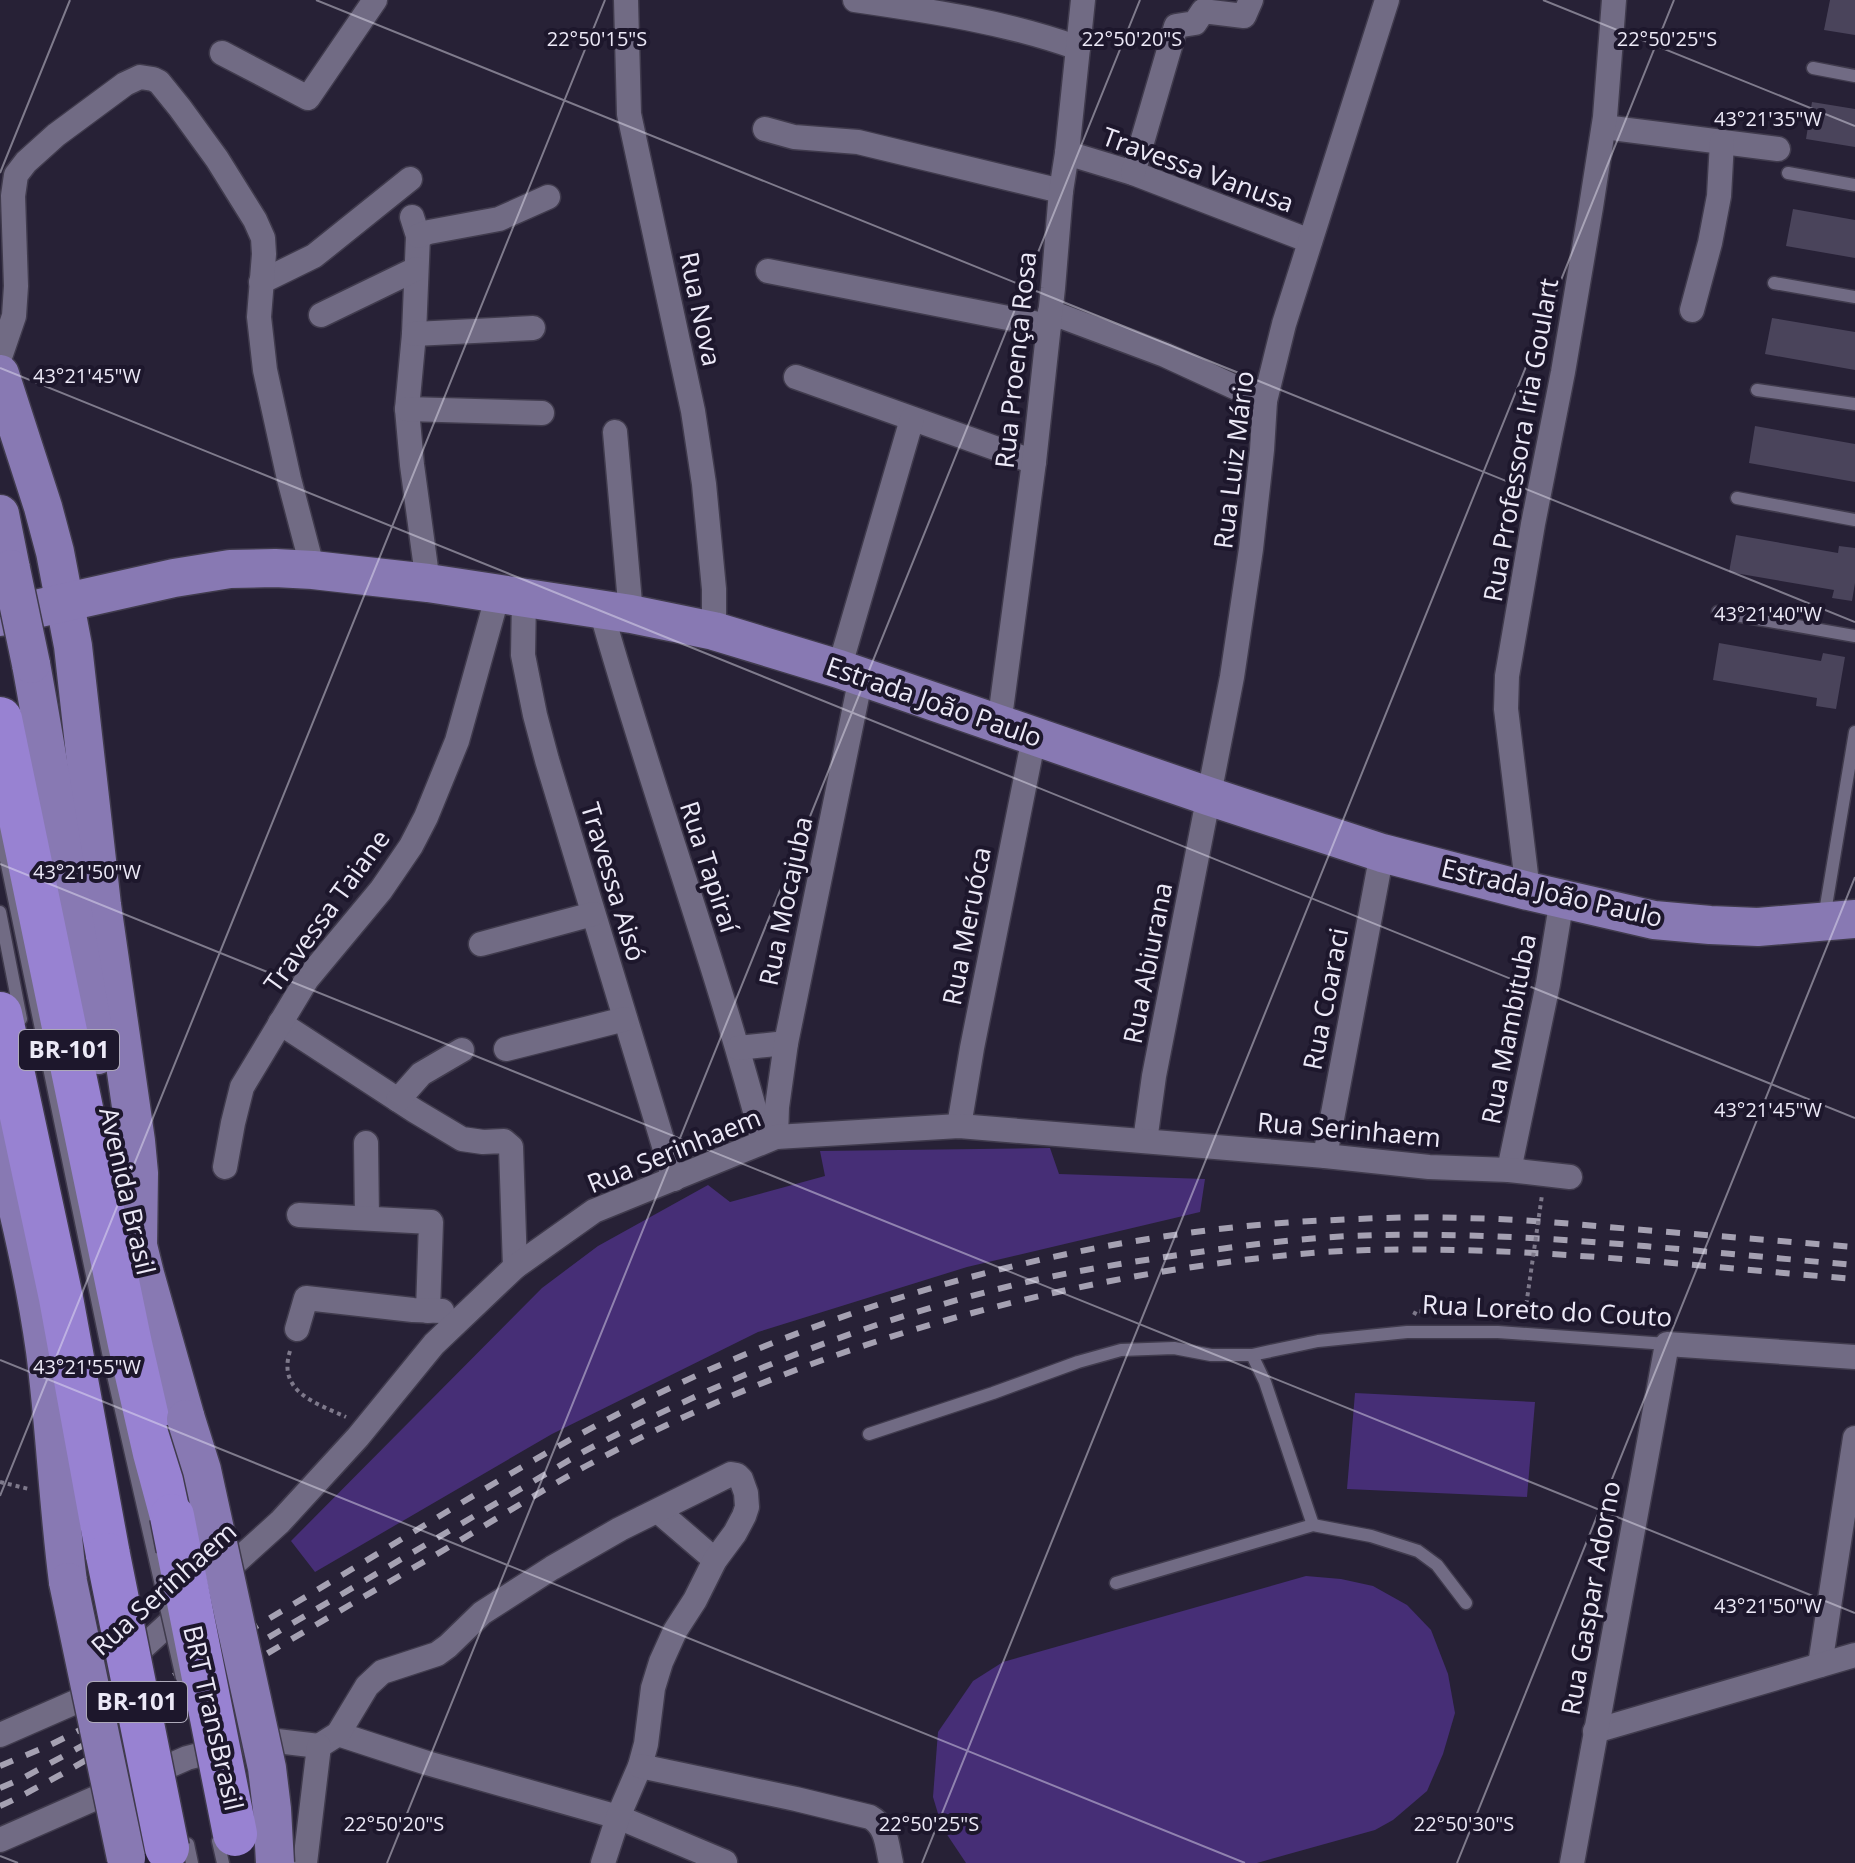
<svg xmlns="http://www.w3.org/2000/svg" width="1855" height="1863" viewBox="0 0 1855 1863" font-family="'Open Sans',sans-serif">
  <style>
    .green { fill: #462e76 }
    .building { fill: #4a445b }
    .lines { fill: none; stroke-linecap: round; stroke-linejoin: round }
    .service-casing { stroke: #403b4d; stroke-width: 15 }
    .minor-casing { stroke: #403b4d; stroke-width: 27 }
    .primary-casing { stroke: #403b4d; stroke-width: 41 }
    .motorway-casing { stroke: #403b4d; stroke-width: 47 }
    .path { stroke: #7e798b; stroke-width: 4; stroke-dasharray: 4 4; stroke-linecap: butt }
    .service { stroke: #716b84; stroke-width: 12 }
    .minor { stroke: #716b84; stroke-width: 24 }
    .primary { stroke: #8879b3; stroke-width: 38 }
    .motorway { stroke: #9882d2; stroke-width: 44 }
    .rail { stroke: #a5a1b2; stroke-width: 6; stroke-dasharray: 14 14; stroke-linecap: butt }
    .service-bridge-casing { stroke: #403b4d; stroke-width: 15; stroke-linecap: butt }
    .primary-bridge-casing { stroke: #403b4d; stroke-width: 41; stroke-linecap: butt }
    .motorway-bridge-casing { stroke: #403b4d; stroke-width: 47; stroke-linecap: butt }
    .path-bridge { stroke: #7e798b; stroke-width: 4; stroke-dasharray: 4 4; stroke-linecap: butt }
    .service-bridge { stroke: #716b84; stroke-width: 12 }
    .primary-bridge { stroke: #8879b3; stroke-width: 38 }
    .motorway-bridge { stroke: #9882d2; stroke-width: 44 }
    .ticks { fill: none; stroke: #ece9f7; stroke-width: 2; stroke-opacity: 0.45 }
    .labels { text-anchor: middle; stroke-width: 8; stroke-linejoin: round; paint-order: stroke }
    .shield { fill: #1d172c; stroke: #aeaaba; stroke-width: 2 }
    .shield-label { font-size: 24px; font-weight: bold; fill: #ece9f7 }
    .street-label { font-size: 26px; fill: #ece9f7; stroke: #1d172c }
    .ticks-label { font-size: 20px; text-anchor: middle; fill: #ece9f7; stroke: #1d172c; stroke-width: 8; stroke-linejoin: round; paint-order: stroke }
  </style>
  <rect width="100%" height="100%" fill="#272136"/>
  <!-- green -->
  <g class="green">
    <polygon points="1050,1148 1059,1174 1205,1179 1200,1212 967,1267 758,1332 552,1434 315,1572 291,1541 542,1288 598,1246 708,1185 730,1202 825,1176 820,1151"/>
    <polygon points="1355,1393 1535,1402 1527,1497 1347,1489"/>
    <polygon points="1306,1576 1341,1579 1373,1586 1407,1605 1431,1630 1448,1674 1455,1713 1443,1754 1427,1791 1393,1820 1375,1830 1257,1863 966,1863 942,1827 933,1797 938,1732 973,1681 1003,1662"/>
  </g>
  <!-- building -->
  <g class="building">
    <polygon points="1830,0 1855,0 1855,35 1824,30"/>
    <polygon points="1812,102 1855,109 1855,147 1806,139"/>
    <polygon points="1793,209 1855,220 1855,258 1786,246"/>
    <polygon points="1772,318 1855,332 1855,370 1765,354"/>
    <polygon points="1755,426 1855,444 1855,482 1749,463"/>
    <polygon points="1736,535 1838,553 1839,546 1855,548 1855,583 1852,601 1832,598 1834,590 1729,572"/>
    <polygon points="1719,643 1821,661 1823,653 1845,657 1836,709 1816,706 1817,698 1713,680"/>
  </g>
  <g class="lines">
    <defs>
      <g id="service">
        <polyline points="1813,68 1855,76"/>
        <polyline points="1788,173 1855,185"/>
        <polyline points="1774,283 1855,297"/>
        <polyline points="1757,390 1855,404"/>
        <polyline points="1737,498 1855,520"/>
        <polyline points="1718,612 1855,636"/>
        <polyline points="0,831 110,1362 155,1559"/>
        <polyline points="0,912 21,1019"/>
        <polyline points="1824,918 1855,732"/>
        <polyline points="1252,1355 1265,1382 1313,1525"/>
        <polyline points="869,1434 993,1393 1078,1362 1121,1350 1174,1348 1211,1355 1252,1355 1318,1341 1407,1332 1498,1332 1667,1344"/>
        <polyline points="1116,1583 1313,1525 1371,1536 1418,1551 1437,1565 1466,1603"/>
        <polyline points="218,1841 223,1863"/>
        <polyline points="188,1844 192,1863"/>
      </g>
      <g id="minor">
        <polyline points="626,0 629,114 693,411 704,484 714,589 714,631"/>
        <path d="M855 0C931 11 1006 22 1078 48"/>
        <polyline points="222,53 308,98 375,0"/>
        <polyline points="1604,127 1778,149"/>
        <polyline points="765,129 794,137 858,142 1061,191"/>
        <polyline points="1067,153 1133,173 1310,241"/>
        <polyline points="1133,173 1176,26 1195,23 1203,11 1244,16 1251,0"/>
        <polyline points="412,217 418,236 414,334 407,409 412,465 428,583"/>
        <polyline points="418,236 429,232 499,219 548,197"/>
        <polyline points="768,271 1049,326"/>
        <polyline points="261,282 314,256 410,179"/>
        <polyline points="1692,310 1710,243 1719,196 1722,142"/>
        <polyline points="1050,312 1165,355 1265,401"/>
        <polyline points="321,315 416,269"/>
        <polyline points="414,334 533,328"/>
        <polyline points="0,357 14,316 16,286 13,196 16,175 26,162 56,135 125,84 140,77 153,79 159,82 180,108 217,159 255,220 263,238 264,254 259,317 265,370 289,479 313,570"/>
        <polyline points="796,377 1034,462"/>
        <polyline points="407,409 542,413"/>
        <polyline points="615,432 631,614"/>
        <polyline points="524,598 523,655 535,715 547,760 674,1179"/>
        <path d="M601 610C651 788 716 962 763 1141"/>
        <polyline points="839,669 912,419"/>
        <polyline points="999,725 1034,462 1053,288 1061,191 1067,153 1083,0"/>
        <polyline points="1528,891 1506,709 1507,676 1533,524 1563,372 1591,207 1605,117 1614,0"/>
        <polyline points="481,944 593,914"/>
        <polyline points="280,1023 415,1111 462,1139 483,1142 504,1141 511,1147 515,1267"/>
        <polyline points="738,1048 786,1043"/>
        <polyline points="506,1049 625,1019"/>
        <polyline points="398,1100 421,1074 462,1050"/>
        <polyline points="959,1126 972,1048 1034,737"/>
        <polyline points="776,1137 777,1107 786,1043 861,677"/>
        <polyline points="1145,1141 1154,1076 1232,677 1251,549 1262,450 1265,401 1284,324 1387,0"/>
        <polyline points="366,1143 367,1218"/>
        <polyline points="1325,1156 1382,853"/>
        <polyline points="225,1167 233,1123 242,1087 307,979 381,890 411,846 426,817 457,741 498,594"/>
        <polyline points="1509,1170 1548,984 1562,899"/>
        <polyline points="299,1215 431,1222 428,1311"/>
        <polyline points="297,1329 306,1298 413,1310 442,1311"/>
        <polyline points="658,1511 715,1560"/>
        <polyline points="217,1579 280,1522 358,1437 434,1344 515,1267 594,1211 776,1137 959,1126 1325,1156 1429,1167 1509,1170 1570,1177"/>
        <polyline points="1820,1665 1855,1438"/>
        <polyline points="1595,1731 1855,1655"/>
        <polyline points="338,1734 427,1763 618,1817 725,1862"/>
        <polyline points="0,1735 80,1700 126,1663 187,1607"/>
        <polyline points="319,1746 338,1734 367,1686 382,1672 437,1654 448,1646 482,1613 552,1568 620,1529 731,1474 737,1475 741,1479 746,1493 747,1507 744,1516 735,1533 715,1560 695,1600 675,1631 661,1662 653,1688 646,1744 640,1766 618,1817 603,1863"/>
        <path d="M640 1766 796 1799 870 1817C887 1826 887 1846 891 1863"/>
        <polyline points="0,1840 187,1758 260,1739 319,1746"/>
        <polyline points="305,1863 319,1746"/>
        <polyline points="1572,1863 1667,1344 1855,1357"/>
      </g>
      <g id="primary">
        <polyline points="0,374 43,507 55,552 73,646 102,905 136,1141 139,1173 138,1247"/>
        <polyline points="0,514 11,569"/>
        <polyline points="0,617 174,578 230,569 275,568 313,570 428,583 631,614 714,631 839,669 1208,796 1382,853 1528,891 1654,920 1710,925 1758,927 1855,919"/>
        <path d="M31 664C55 794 73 925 98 1055"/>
        <path d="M0 1137C18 1208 35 1279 45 1351 55 1427 58 1505 68 1582"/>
        <polyline points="133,1225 145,1274 186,1419"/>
      </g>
      <g id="motorway">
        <polyline points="0,719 130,1344 155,1453 172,1516"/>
        <polyline points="0,1014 61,1298 108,1555"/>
      </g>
    </defs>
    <!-- service casing -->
    <use href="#service" class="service-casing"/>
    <!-- minor casing -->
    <use href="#minor" class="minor-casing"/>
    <!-- primary casing -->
    <use href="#primary" class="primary-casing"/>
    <!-- motorway casing -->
    <use href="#motorway" class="motorway-casing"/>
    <!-- path -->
    <g class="path">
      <polyline points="1414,1315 1416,1311 1443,1313"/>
      <path d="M290 1351C277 1392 316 1403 346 1417"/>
      <polyline points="0,1482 29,1489"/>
    </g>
    <!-- service -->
    <use href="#service" class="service"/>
    <!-- minor -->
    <use href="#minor" class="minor"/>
    <!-- primary -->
    <use href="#primary" class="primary"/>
    <!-- motorway -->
    <use href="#motorway" class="motorway"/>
    <!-- rail -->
    <g class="rail">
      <path d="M0 1766 50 1745 110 1715C200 1659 291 1606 382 1551 486 1488 589 1424 700 1374 885 1290 1092 1236 1295 1222 1351 1219 1408 1216 1463 1218 1520 1219 1575 1224 1631 1229 1706 1235 1780 1241 1855 1247"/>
      <path d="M0 1788 23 1778 113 1729 583 1452C721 1379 866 1321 1018 1284 1073 1271 1130 1262 1186 1254 1251 1244 1317 1236 1382 1235 1540 1232 1698 1252 1855 1265"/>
      <path d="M0 1806C21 1797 41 1785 62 1774 105 1749 148 1724 191 1699 271 1651 351 1604 432 1557 483 1527 534 1495 586 1466 765 1369 959 1306 1160 1272 1229 1261 1298 1252 1368 1250 1530 1246 1693 1266 1855 1279"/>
    </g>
    <defs>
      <polyline id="service-bridge" points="155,1559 182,1678"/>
      <g id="primary-bridge">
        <polyline points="11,569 31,664"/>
        <polyline points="186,1419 202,1470 267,1768 272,1809 275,1863"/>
        <polyline points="68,1582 126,1858"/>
      </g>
      <g id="motorway-bridge">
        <polyline points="172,1516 235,1834"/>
        <polyline points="108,1555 167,1848"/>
      </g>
    </defs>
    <!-- service-bridge casing -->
    <use href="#service-bridge" class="service-bridge-casing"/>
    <!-- primary-bridge casing -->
    <use href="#primary-bridge" class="primary-bridge-casing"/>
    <!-- motorway-bridge casing -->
    <use href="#motorway-bridge" class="motorway-bridge-casing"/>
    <!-- path-bridge -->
    <polyline class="path-bridge" points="1524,1320 1542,1195"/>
    <!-- service-bridge -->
    <use href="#service-bridge" class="service-bridge"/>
    <!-- primary-bridge -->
    <use href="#primary-bridge" class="primary-bridge"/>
    <!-- motorway-bridge -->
    <use href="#motorway-bridge" class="motorway-bridge"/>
  </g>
  <!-- ticks -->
  <path class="ticks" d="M316 0 1855 622M1543 0 1855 126M0 173 70 0M0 368 1855 1118M0 864 1855 1613M0 1360 1245 1863M0 1496 605 0M0 1856 18 1863M387 1863 1140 0M922 1863 1674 0M1457 1863 1855 877"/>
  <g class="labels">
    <!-- shield labels -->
    <g class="shield">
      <rect x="19" y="1030" width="100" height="40" rx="6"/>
      <rect x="87" y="1682" width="100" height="40" rx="6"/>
    </g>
    <g class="shield-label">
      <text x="69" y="1058">BR-101</text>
      <text x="137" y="1710">BR-101</text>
    </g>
    <!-- street labels -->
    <g class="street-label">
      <text transform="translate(1198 170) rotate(20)" y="9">Travessa Vanusa</text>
      <text transform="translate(700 309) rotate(78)" y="9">Rua Nova</text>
      <text transform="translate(1016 360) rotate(-84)" y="9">Rua Proença Rosa</text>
      <text transform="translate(1521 440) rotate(-80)" y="9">Rua Professora Iria Goulart</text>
      <text transform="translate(1234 460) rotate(-83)" y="9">Rua Luiz Mário</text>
      <text transform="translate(934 702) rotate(19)" y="9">Estrada João Paulo</text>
      <text transform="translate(709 867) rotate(72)" y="9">Rua Tapiraí</text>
      <text transform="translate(613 882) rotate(73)" y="9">Travessa Aisó</text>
      <text transform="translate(1552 893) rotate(13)" y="9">Estrada João Paulo</text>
      <text transform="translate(786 901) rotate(-78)" y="9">Rua Mocajuba</text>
      <text transform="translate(327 911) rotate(-54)" y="9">Travessa Taiane</text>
      <text transform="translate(967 926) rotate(-79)" y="9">Rua Meruóca</text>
      <text transform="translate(1148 963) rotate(-79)" y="9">Rua Abiurana</text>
      <text transform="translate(1326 999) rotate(-79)" y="9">Rua Coaraci</text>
      <text transform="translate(1509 1029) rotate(-79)" y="9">Rua Mambituba</text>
      <text transform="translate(1349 1130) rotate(5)" y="9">Rua Serinhaem</text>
      <text transform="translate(674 1151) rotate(-22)" y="9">Rua Serinhaem</text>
      <text transform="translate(127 1191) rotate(77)" y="9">Avenida Brasil</text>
      <text transform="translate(1547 1311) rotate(3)" y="9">Rua Loreto do Couto</text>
      <text transform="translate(164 1589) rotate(-42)" y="9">Rua Serinhaem</text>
      <text transform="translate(1591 1598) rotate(-80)" y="9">Rua Gaspar Adorno</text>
      <text transform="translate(213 1718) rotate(77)" y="9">BRT TransBrasil</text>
    </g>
  </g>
  <g class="ticks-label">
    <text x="597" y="46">22°50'15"S</text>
    <text x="1132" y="46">22°50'20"S</text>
    <text x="1667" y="46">22°50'25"S</text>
    <text x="1768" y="126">43°21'35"W</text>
    <text x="87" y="383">43°21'45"W</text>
    <text x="1768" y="621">43°21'40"W</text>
    <text x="87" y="879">43°21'50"W</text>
    <text x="1768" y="1117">43°21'45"W</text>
    <text x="87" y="1374">43°21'55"W</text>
    <text x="1768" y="1613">43°21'50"W</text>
    <text x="394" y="1831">22°50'20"S</text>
    <text x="929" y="1831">22°50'25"S</text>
    <text x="1464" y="1831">22°50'30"S</text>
  </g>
</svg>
